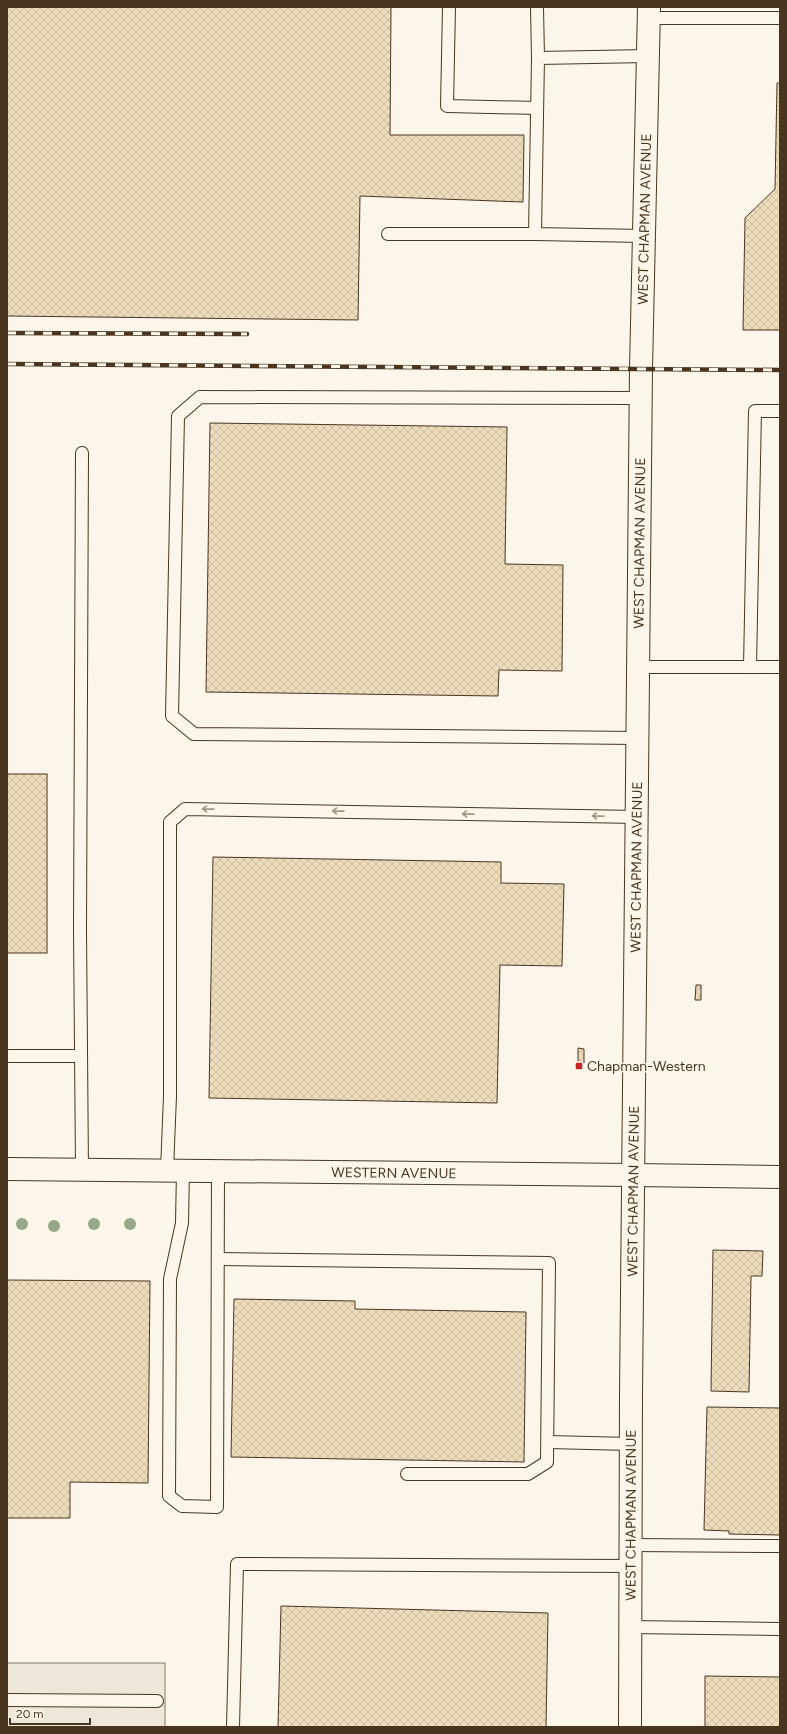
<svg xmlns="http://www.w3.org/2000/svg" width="787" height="1734" viewBox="0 0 787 1734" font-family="Figtree,sans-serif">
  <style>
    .parking { fill: #ede7d9; stroke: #887966 }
    .building { fill: url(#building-cross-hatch); stroke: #4a3520 }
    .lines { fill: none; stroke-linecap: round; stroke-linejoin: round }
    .service-casing { stroke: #4a3520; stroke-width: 14 }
    .tertiary-casing { stroke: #4a3520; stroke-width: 24 }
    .primary-casing { stroke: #4a3520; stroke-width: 24 }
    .service { stroke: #fbf6e9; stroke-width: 12 }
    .tertiary { stroke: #fbf6e9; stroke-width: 22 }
    .primary { stroke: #fbf6e9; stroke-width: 22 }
    .rail-casing { stroke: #4a3520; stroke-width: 4.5 }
    .rail { stroke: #fbf6e9; stroke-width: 3; stroke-dasharray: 9; stroke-linecap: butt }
    .tree { fill: #96a887 }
    .oneway { stroke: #a29684 }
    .poi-dot { fill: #c62828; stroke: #fbf6e9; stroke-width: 1.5 }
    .labels { text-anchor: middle; stroke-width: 3; stroke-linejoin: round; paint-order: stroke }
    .street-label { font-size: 14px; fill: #4a3520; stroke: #fbf6e9 }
    .poi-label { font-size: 14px; fill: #4a3520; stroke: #fbf6e9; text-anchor: start }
  </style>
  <defs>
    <pattern id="building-cross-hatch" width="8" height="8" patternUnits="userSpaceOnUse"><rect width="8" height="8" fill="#ecdcbc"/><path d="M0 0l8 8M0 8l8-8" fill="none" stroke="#ccbda1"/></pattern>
  </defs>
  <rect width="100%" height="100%" fill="#fbf6e9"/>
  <!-- parking -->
  <rect class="parking" x="7" y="1663" width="158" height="64"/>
  <!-- building -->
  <g class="building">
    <polygon points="7,7 391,7 390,135 524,135 523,202 360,196 358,320 7,316"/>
    <polygon points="777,83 780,83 780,330 743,330 745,218 775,189"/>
    <polygon points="210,423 507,427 505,564 563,565 562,671 499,670 498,696 206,692"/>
    <rect x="7" y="774" width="40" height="179"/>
    <polygon points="213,857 501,862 501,883 564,884 562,966 500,965 497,1103 209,1098"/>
    <polygon points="696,985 701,985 701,1000 695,1000"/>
    <polygon points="578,1048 584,1049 584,1063 578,1063"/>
    <polygon points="713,1250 763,1251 762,1276 751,1276 749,1392 711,1391"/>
    <polygon points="7,1280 150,1281 148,1483 70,1482 70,1518 7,1518"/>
    <polygon points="234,1299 355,1301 355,1309 526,1312 524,1462 231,1457"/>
    <polygon points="707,1407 780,1408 780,1535 729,1534 729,1531 704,1530"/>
    <polygon points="281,1606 548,1613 546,1727 278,1727"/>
    <polygon points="705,1676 780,1677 780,1727 705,1727"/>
  </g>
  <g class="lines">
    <defs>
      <g id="service">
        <polyline points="449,7 447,106 537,108"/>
        <polyline points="537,7 538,58"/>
        <polyline points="649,18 780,18"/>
        <polyline points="388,234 535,234"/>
        <polyline points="644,236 535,234 538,58 648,56"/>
        <polyline points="780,411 755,411 750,667 780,667"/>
        <polyline points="638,667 750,667"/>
        <polyline points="638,738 194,734 172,716 178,416 200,397 641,398"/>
        <polyline points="7,1056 81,1056"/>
        <polyline points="82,1170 80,929 82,453"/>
        <polyline points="167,1170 170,1096 170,822 185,809 637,817"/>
        <polyline points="183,1170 182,1223 170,1279 169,1496 182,1506 217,1507 218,1171"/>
        <polyline points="219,1259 549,1263 547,1462 528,1474 407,1474"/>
        <polyline points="548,1442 631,1444"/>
        <polyline points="631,1545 780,1546"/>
        <polyline points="630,1627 780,1629"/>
        <polyline points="7,1700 157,1701"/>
        <polyline points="233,1727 237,1564 631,1566"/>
      </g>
      <g id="tertiary">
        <path id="s1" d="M7 1169 633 1175 780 1177"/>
      </g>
      <g id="primary">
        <path id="s2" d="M630 1727 631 1395 641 369 649 7"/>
      </g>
    </defs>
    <!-- service casing -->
    <use href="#service" class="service-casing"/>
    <!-- tertiary casing -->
    <use href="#tertiary" class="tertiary-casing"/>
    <!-- primary casing -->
    <use href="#primary" class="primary-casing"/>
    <!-- service -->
    <use href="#service" class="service"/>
    <!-- tertiary -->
    <use href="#tertiary" class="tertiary"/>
    <!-- primary -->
    <use href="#primary" class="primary"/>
    <defs>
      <g id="rail">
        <polyline points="7,333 247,334"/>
        <polyline points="7,364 780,370"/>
      </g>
    </defs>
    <!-- rail casing -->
    <use href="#rail" class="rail-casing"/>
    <!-- rail -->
    <use href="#rail" class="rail"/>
  </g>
  <!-- trees -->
  <g class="tree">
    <circle cx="22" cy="1224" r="6"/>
    <circle cx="94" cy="1224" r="6"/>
    <circle cx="130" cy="1224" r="6"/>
    <circle cx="54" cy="1226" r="6"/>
  </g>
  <!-- one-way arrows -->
  <defs><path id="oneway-shaft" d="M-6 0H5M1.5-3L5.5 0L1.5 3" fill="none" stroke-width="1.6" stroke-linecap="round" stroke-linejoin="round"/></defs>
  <g class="oneway">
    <use href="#oneway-shaft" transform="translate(208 809) rotate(-179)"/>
    <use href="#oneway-shaft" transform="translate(338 811) rotate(-179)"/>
    <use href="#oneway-shaft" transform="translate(468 814) rotate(-179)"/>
    <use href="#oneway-shaft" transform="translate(598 816) rotate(-179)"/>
  </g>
  <!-- markers -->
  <rect class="poi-dot" x="575" y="1062" width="8" height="8" rx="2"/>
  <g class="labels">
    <!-- street labels -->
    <g class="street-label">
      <text dy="5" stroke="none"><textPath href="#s2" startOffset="1508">WEST CHAPMAN AVENUE</textPath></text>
      <text dy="5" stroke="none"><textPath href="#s2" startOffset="1184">WEST CHAPMAN AVENUE</textPath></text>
      <text dy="5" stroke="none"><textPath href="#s2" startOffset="860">WEST CHAPMAN AVENUE</textPath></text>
      <text dy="5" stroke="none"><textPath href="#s1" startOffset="387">WESTERN AVENUE</textPath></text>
      <text dy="5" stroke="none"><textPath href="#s2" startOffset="536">WEST CHAPMAN AVENUE</textPath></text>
      <text dy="5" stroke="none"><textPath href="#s2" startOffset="212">WEST CHAPMAN AVENUE</textPath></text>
    </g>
    <!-- poi labels -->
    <g class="poi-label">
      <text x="587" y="1071">Chapman-Western</text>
    </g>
  </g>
  <!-- border -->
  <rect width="787" height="1734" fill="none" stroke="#4a3520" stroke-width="16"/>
  <!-- scale -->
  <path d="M10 1718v6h80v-6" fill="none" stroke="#4a3520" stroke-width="2"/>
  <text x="16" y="1718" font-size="12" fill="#4a3520" stroke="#fbf6e9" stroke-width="3" paint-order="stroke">20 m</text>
</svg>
